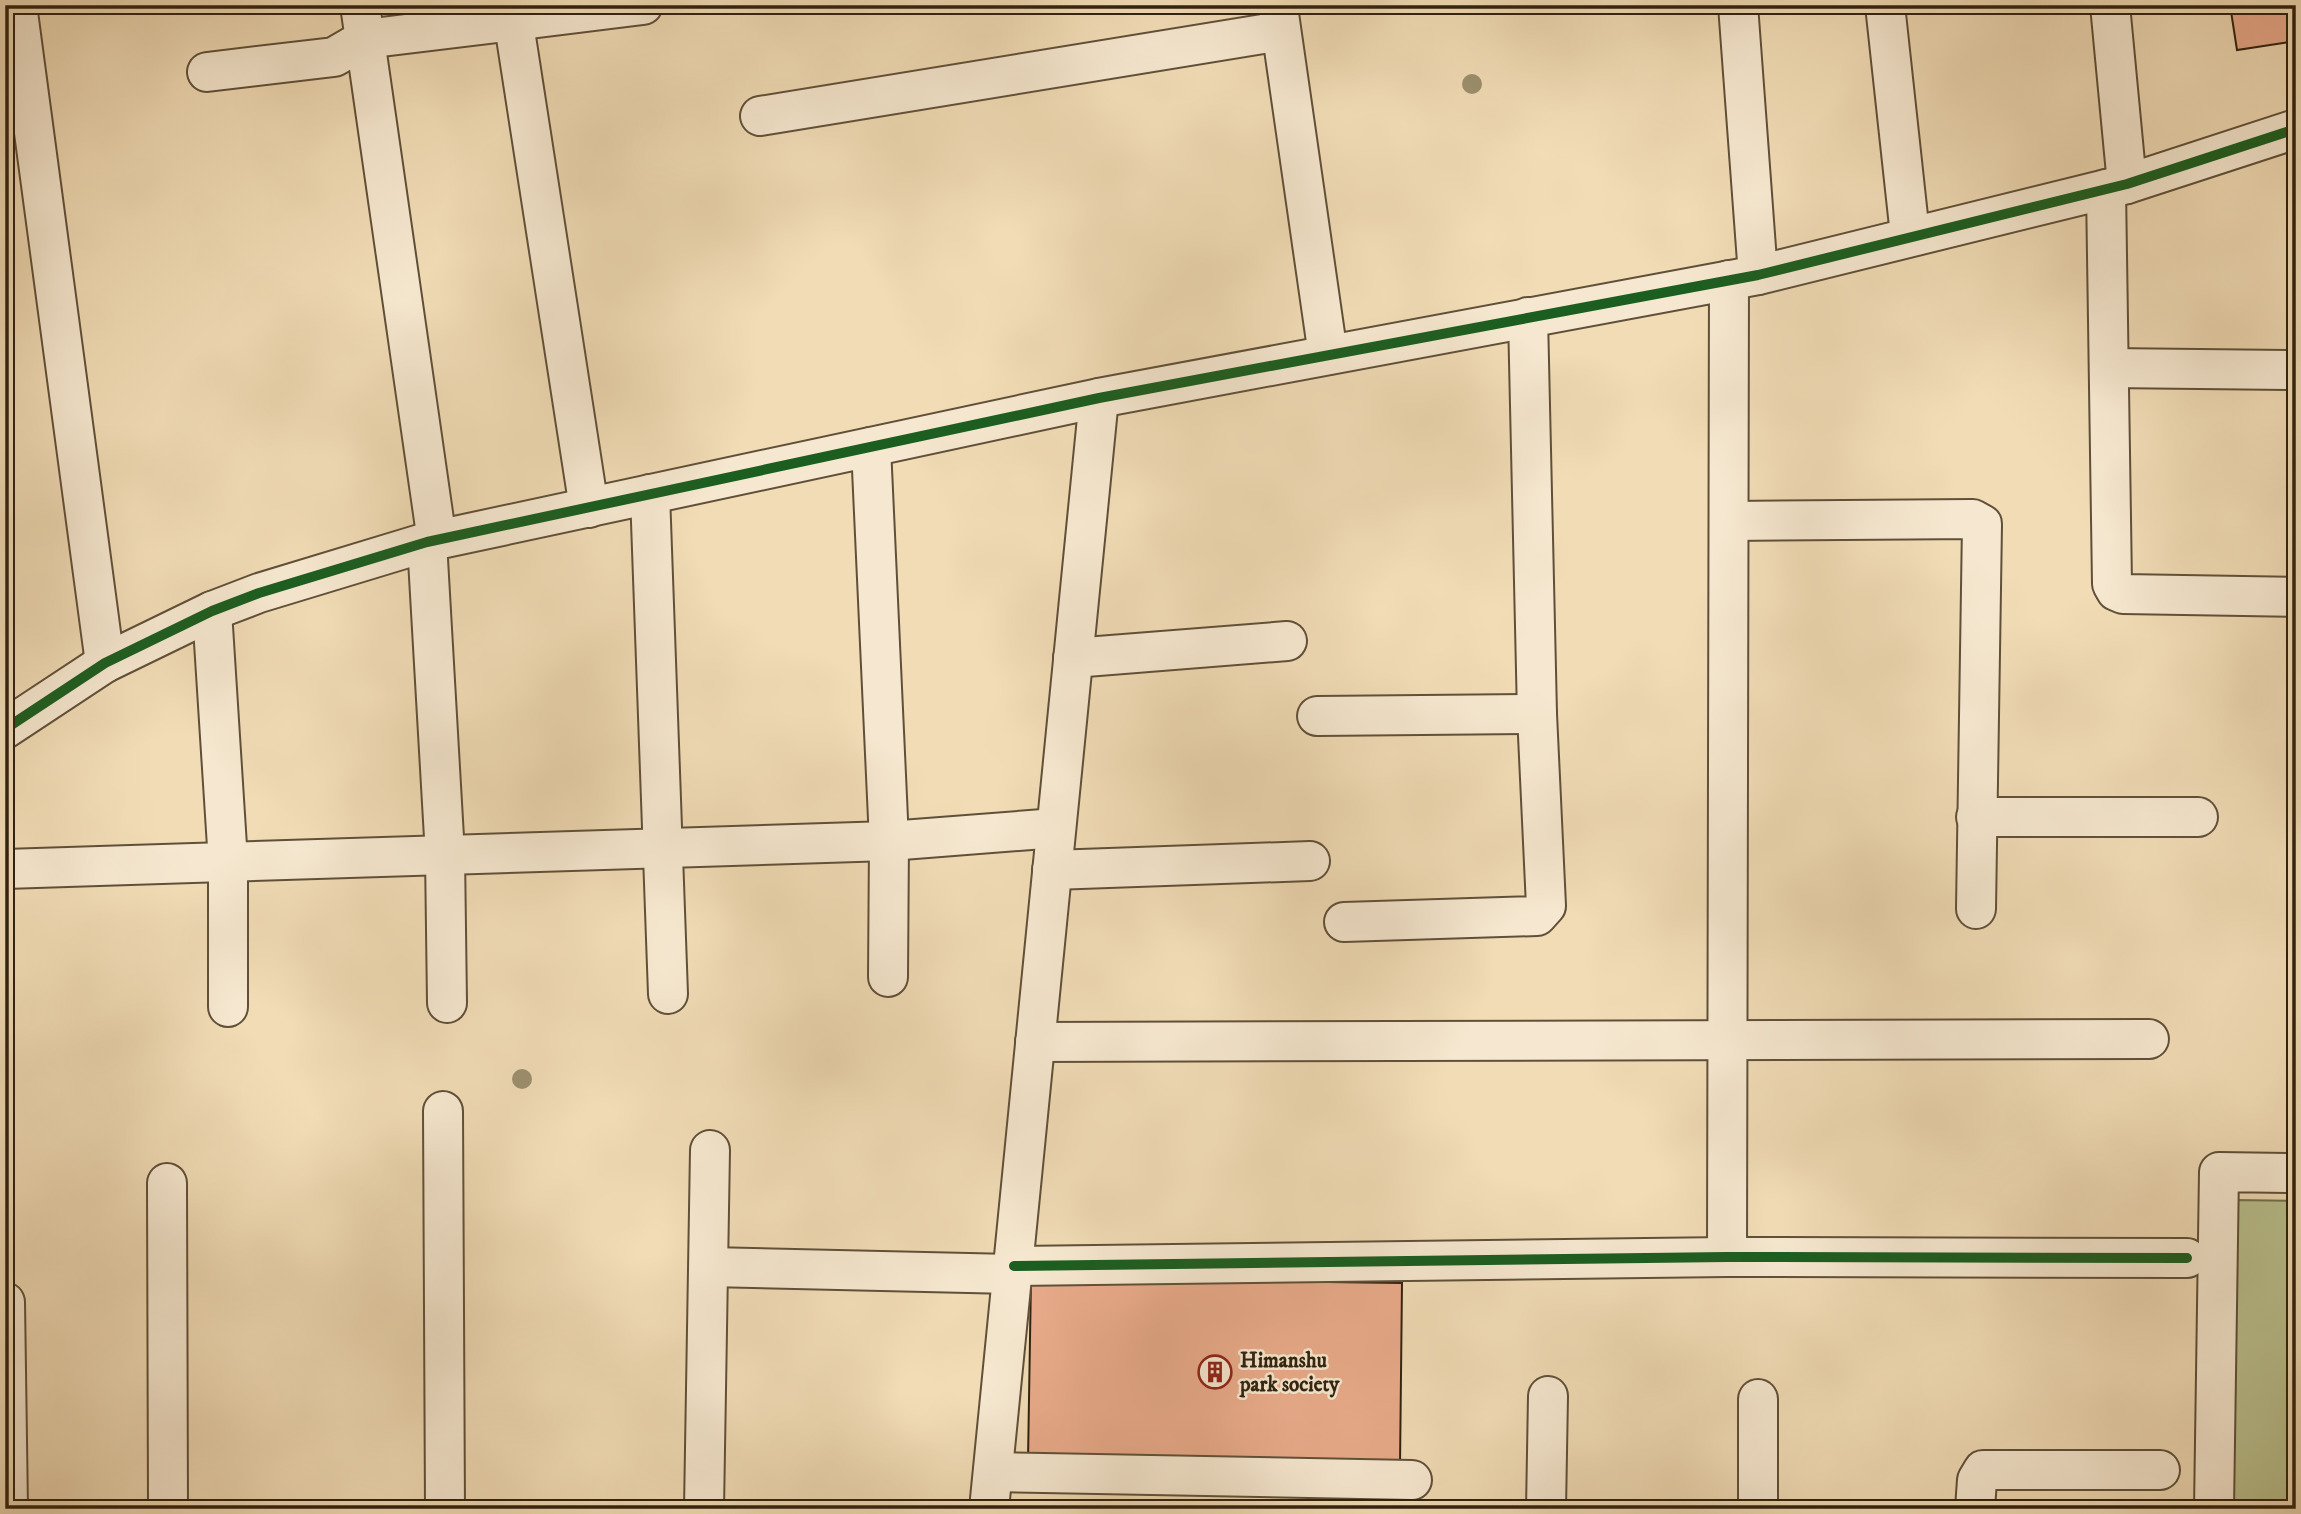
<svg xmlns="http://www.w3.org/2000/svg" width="2301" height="1514" viewBox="0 0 2301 1514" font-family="'IM FELL DW Pica',serif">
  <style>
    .green { fill: #b9c08e; stroke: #74714e; stroke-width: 2 }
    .building { fill: #e9ab8b; stroke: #30220f; stroke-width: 2 }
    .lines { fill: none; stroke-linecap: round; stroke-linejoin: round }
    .minor-casing { stroke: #605039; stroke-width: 42 }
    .minor { stroke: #f6e8d0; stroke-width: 38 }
    .cycleway-casing { stroke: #f6e8d0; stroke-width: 15 }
    .cycleway { stroke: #1b5e20; stroke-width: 10 }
    .tree { fill: #9d906f }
    .labels { text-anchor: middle; stroke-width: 5; stroke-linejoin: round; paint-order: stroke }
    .poi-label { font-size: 21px; font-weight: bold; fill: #30220f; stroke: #f6e8d0; text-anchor: start }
  </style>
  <rect width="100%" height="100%" fill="#f1dcb6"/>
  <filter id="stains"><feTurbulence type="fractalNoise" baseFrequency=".00286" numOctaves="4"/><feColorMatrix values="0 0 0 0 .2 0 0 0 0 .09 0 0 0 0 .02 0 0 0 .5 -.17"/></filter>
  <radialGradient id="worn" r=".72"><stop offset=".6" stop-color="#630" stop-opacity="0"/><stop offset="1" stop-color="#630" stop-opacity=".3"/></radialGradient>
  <!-- green -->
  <polygon class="green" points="2236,1200 2296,1201 2296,1509 2232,1509"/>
  <!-- building -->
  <g class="building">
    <polygon points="2230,5 2296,5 2296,41 2237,50"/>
    <polygon points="1031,1278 1402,1283 1400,1466 1028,1461"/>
  </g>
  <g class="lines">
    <defs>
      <g id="minor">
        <polyline points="17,5 105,663"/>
        <polyline points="360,5 437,541"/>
        <polyline points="511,5 589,508"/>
        <polyline points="1738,5 1758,275"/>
        <polyline points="1885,5 1910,235"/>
        <polyline points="2110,5 2127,184"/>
        <polyline points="1278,7 1328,355"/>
        <polyline points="207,72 334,57 365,39 643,5"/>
        <polyline points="760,116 1281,31"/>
        <polyline points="2106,189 2112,584 2116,591 2123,594 2296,597"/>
        <polyline points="2109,368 2296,370"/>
        <polyline points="871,447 889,841 888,977"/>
        <polyline points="650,494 668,994"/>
        <polyline points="1730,521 1973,519 1982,524 1976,909"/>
        <polyline points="427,542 445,855 447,1003"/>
        <polyline points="212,611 228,862 228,1007"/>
        <polyline points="1073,658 1287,641"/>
        <polyline points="1317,716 1537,714"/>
        <polyline points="5,729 105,663 212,611 259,593 427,542 1099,398 1758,275 2127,184 2296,129"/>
        <polyline points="1976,817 2198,817"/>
        <polyline points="5,869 889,841 1056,828"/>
        <polyline points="1052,870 1310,861"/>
        <polyline points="1344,922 1537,916 1546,906 1537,714 1528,317"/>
        <polyline points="1035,1042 2149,1039"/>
        <polyline points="443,1111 445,1509"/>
        <polyline points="167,1183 168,1509"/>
        <polyline points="1727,1257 1729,280"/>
        <polyline points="1014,1266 1727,1257 2187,1258"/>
        <polyline points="709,1267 1012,1274"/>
        <polyline points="5,1302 8,1509"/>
        <polyline points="993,1472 1412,1480"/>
        <polyline points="704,1509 710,1150"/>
        <polyline points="989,1509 1099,398"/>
        <polyline points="1546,1509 1548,1396"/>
        <polyline points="1758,1509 1758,1399"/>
        <polyline points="1975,1509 1977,1480 1983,1470 2160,1470"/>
        <polyline points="2214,1509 2219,1172 2296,1173"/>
      </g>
    </defs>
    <!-- minor casing -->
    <use href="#minor" class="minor-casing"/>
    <!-- minor -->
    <use href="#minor" class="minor"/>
    <defs>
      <g id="cycleway">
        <polyline points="5,729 105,663 212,611 259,593 427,542 1099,398 1758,275 2127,184 2296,129"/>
        <polyline points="1014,1266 1727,1257 2187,1258"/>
      </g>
    </defs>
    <!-- cycleway casing -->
    <use href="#cycleway" class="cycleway-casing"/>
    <!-- cycleway -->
    <use href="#cycleway" class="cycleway"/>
  </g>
  <!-- trees -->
  <g class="tree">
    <circle cx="1472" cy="84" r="10"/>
    <circle cx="522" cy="1079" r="10"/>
  </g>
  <!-- icons -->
  <defs>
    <symbol id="building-ring" viewBox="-11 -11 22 22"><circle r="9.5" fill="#f6e8d0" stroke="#8f2418" stroke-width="1.5"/><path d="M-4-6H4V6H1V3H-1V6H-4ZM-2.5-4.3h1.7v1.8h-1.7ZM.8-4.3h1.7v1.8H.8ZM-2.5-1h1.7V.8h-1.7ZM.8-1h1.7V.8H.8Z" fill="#8f2418"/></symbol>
  </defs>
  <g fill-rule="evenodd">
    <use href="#building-ring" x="1196" y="1353" width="38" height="38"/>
  </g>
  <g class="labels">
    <!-- poi labels -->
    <g class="poi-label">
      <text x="1240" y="1367">Himanshu<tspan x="1240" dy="24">park society</tspan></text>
    </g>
  </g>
  <!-- margin -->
  <rect width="2301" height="1514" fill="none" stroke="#f1dcb6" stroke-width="28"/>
  <rect x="7" y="7" width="2287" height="1500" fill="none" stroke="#30220f" stroke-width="3.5"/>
  <rect x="14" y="14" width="2273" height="1486" fill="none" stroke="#30220f" stroke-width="2"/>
  <rect width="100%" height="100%" filter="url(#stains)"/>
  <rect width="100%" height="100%" fill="url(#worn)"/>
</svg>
